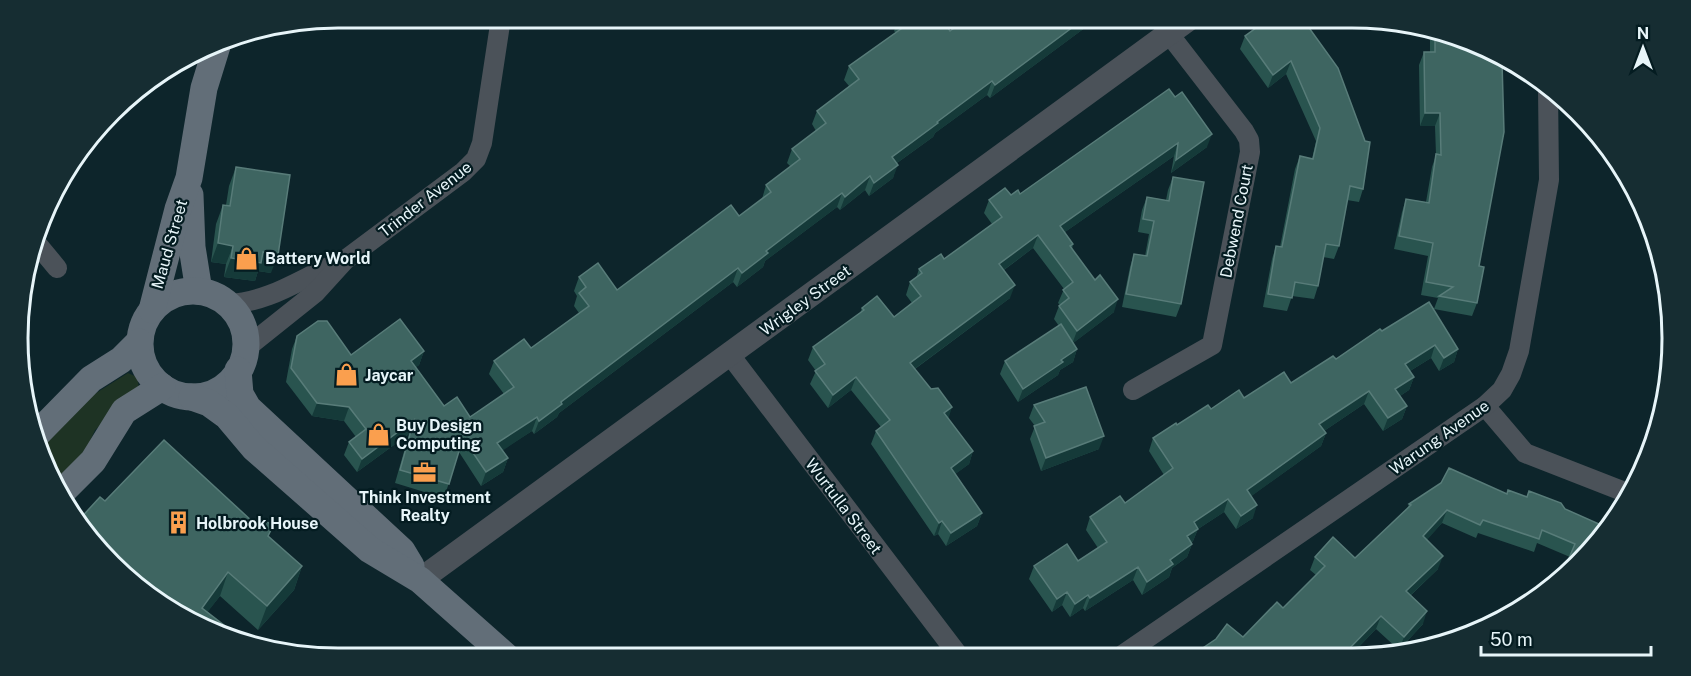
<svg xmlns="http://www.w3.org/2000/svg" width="1691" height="676" viewBox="0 0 1691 676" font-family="'Public Sans',sans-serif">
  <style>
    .green { fill: #1e3324 }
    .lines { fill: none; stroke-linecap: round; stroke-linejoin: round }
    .minor { stroke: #4b5259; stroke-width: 20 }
    .tertiary { stroke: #4b5259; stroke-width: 24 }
    .secondary { stroke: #626e78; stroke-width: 27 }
    .wall { fill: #29544f }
    .shaded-wall { fill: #153a39 }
    .building { fill: #3e6561; stroke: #587c79; stroke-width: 1.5 }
    .labels { text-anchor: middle; stroke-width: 4.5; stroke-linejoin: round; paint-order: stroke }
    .street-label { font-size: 16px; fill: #e7f5f9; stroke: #041c21 }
    .poi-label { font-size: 16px; font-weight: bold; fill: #e7f5f9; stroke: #041c21; text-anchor: start }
    .rim { fill: none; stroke: #e7f5f9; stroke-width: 3 }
  </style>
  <rect width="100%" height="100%" fill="#0d252b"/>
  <!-- green -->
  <polygon class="green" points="128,373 137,377 139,388 95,430 84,454 57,481 43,446 93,395"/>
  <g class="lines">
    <!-- minor -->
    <g class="minor">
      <polyline points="38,245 57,268"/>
      <path d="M228 304C271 302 301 278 340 262"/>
      <polyline points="246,348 315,293 345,260 463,172 476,159 482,143 501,18"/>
      <polyline points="730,355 959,656"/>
      <polyline points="1133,390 1212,345 1250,152 1249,140 1244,131 1169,34"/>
      <polyline points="1485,406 1525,453 1630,494"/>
      <polyline points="1121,656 1485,406 1502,390 1511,374 1519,351 1549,180 1548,88"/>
    </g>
    <!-- tertiary -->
    <polyline class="tertiary" points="420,580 1190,18"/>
    <!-- secondary -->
    <g class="secondary">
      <polyline points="190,195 192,247 199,291"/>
      <circle cx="193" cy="344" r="53"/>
      <polyline points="152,310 178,209 189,178 204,88 217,46"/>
      <polyline points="238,370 240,394 248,408 402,551 411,566"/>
      <polyline points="192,397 209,403 227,416 254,448 370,550 420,580 508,658"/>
      <polyline points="38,433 91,379 121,360 139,342"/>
      <polyline points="62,492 93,461 124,411 162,387"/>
    </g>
  </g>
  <!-- wall -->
  <g class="wall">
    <polygon points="899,18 950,31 1088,20 1086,27 990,98 987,95 935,133 933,137 897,163 893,178 869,196 865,190 840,210 837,207 765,261 763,267 737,287 733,282 559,413 557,417 534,434 532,431 502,450 508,458 503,472 481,486 459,452 444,498 395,483 409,434 357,472 344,455 349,442 356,437 344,421 312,416 286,382 292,349 297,336 351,355 424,351 419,365 416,367 444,406 470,417 504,394 489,374 494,361 531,348 579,313 574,306 577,296 574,291 579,277 617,290 739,216 762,199 766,185 791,167 787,163 792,149 816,131 812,124 817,111 849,86 844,80 849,66 896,33 894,31"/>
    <polygon points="1270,18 1363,189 1359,202 1347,200 1339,246 1334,259 1323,257 1318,286 1314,299 1292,296 1287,311 1263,307 1272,259 1276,246 1280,247 1295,169 1300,156 1312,159 1316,141 1286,74 1268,88 1240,49 1245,36"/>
    <polygon points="1430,31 1456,35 1479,266 1477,303 1472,316 1434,309 1438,298 1421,295 1428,256 1394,249 1402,212 1406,199 1426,202 1432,167 1436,155 1435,126 1420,126 1419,65 1424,52 1430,52"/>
    <polygon points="1169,89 1207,147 1171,173 1174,156 1065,232 1073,244 1072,249 1114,312 1073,343 1077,349 1073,362 1060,370 1058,375 1018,402 1000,374 1005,361 1059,326 1054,319 1059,306 1060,305 1058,303 1064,289 1033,248 1004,270 1010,298 915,369 948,418 973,451 969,464 955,474 982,513 977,526 946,546 938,534 934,536 871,444 876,431 881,427 851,390 828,408 810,384 816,371 808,360 813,347 860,313 862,308 894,317 912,303 906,295 910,282 916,278 919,269 944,259 992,224 984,213 989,200 1020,194"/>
    <polygon points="236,167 271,273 258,271 255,281 224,277 226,264 211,262 216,224 223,205 226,205 229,186"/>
    <polygon points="1173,177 1181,304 1176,317 1122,307 1130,267 1134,254 1145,256 1149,234 1138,232 1142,210 1147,197 1166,200 1168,190"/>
    <polygon points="1382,331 1458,349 1454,362 1439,371 1431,358 1410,371 1414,377 1409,390 1400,396 1407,406 1402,419 1383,431 1364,404 1324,431 1326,433 1321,446 1251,496 1253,518 1236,529 1224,512 1198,529 1193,541 1191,543 1192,544 1187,557 1172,568 1169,577 1142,595 1133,580 1085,611 1083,608 1070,617 1062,605 1052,612 1029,579 1034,566 1078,561 1098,548 1086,530 1090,517 1125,503 1164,475 1149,451 1153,438 1177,425 1211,409 1291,383 1336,359"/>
    <polygon points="1034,405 1099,449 1041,471 1030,439 1035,426 1029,418"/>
    <polygon points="1507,494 1565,509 1608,528 1561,577 1570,557 1537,543 1534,552 1478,533 1476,538 1442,523 1427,539 1438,569 1410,596 1423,624 1399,650 1376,629 1351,655 1191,656 1243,637 1283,608 1316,575 1310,570 1315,557 1355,558 1407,509 1409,504"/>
    <polygon points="105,501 269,537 302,566 294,590 258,630 220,596 207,612 222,634"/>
  </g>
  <!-- shaded-wall -->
  <g class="shaded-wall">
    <polygon points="1085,18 1091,18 1088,20 1086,27 990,98 995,85"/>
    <polygon points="1314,18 1353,18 1373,21 1312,24"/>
    <polygon points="1291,61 1286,74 1268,88 1273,75"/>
    <polygon points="992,81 987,95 935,133 933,137 887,170 892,157 937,122"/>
    <polygon points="1425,113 1440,113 1435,126 1420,126"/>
    <polygon points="1212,134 1207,147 1171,173 1176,160"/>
    <polygon points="1178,143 1174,156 1055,239 1060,226"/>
    <polygon points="898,165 893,178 869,196 874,183"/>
    <polygon points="870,176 865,190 840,210 845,197"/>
    <polygon points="842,193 837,207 765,261 763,267 737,287 742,273 766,251"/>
    <polygon points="1038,235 1033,248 994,277 999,264"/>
    <polygon points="218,243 233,246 226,264 211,262"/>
    <polygon points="263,252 278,255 271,273 258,271 255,281 224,277 231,258"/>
    <polygon points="738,268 733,282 559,413 557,417 534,434 539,421 561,402"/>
    <polygon points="1015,285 1010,298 905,376 910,363"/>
    <polygon points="1118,299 1114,312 1072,344 1077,331"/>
    <polygon points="1435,345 1431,358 1400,377 1405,364"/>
    <polygon points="1077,349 1073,362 1060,370 1058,375 1018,402 1023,389 1061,360"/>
    <polygon points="1458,349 1454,362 1439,371 1444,358"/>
    <polygon points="424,351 419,365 406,375 411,361"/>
    <polygon points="856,377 851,390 828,408 833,395"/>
    <polygon points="1414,377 1409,390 1391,402 1395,389"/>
    <polygon points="1369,391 1364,404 1315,437 1319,424"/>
    <polygon points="317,403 349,407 344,421 312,416"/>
    <polygon points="1407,406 1402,419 1383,431 1388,418"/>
    <polygon points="952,407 948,420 944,413"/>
    <polygon points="537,417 532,431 493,457 497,443"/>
    <polygon points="414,420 409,434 357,472 362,459"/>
    <polygon points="1326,433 1321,446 1242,503 1247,490"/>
    <polygon points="1104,436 1099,449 1041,471 1046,458"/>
    <polygon points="973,451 969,464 946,481 951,468"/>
    <polygon points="508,458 503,472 481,486 486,472"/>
    <polygon points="1228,499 1224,512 1198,529 1193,541 1182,549 1187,536 1194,522"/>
    <polygon points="1257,505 1253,518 1236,529 1241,516"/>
    <polygon points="1447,510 1442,523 1419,549 1423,536"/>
    <polygon points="982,513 977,526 946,546 951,533"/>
    <polygon points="942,521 938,534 934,536 939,523"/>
    <polygon points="1192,544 1187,557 1172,568 1169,577 1142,595 1147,582 1170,560"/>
    <polygon points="1443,556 1438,569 1401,604 1406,591"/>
    <polygon points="302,566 294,590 258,630 267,606"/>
    <polygon points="1138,567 1133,580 1085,611 1090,598"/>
    <polygon points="228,572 220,596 200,622 202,608"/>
    <polygon points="1067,592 1062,605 1052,612 1057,599"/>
    <polygon points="1088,595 1083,608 1070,617 1075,604"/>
    <polygon points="1427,611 1423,624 1399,650 1404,637"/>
    <polygon points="1381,616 1376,629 1351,655 1343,655"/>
  </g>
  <!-- building -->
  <g class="building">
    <polygon points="900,18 941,18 950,31 968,18 1085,18 995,85 992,81 937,122 938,123 892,157 898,165 874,183 870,176 845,197 842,193 766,251 768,253 742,273 738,268 561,402 562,404 539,421 537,417 497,443 508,458 486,472 463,438 449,484 400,470 414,420 362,459 349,442 366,429 349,407 317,403 291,368 297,336 318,321 327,321 351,355 400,319 424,351 411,361 444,406 457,397 470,417 514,387 494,361 524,339 531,348 589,306 579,293 586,287 579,277 598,263 617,290 731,205 739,216 771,192 766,185 800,159 792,149 826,123 817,111 859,79 849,66 905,26"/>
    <polygon points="1270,18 1302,18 1338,68 1365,141 1370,142 1363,189 1350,186 1339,246 1326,244 1318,286 1295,282 1292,298 1268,294 1276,246 1282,247 1300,156 1313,159 1320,128 1291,61 1273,75 1245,36"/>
    <polygon points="1435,31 1456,35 1502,62 1504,132 1479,266 1484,267 1477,303 1439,296 1453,287 1426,282 1433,243 1399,236 1406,199 1429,203 1436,154 1441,155 1440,113 1425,113 1424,52 1435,52"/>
    <polygon points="1169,89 1175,97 1182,92 1212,134 1176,160 1178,143 1060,226 1073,244 1070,246 1095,280 1100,275 1118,299 1077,331 1059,306 1069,298 1063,290 1073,282 1038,235 999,264 1015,285 910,363 931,389 938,388 952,407 944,413 973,451 951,468 982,513 951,533 942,521 939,523 876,431 890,420 856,377 833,395 815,371 825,364 813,347 864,310 862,308 877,296 894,317 921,296 910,282 922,273 919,269 941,254 944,259 1002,217 989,200 1005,188 1011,195 1018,190 1020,194"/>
    <polygon points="236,167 290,175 278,255 263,252 261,263 231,258 233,246 218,243 223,205 230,206"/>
    <polygon points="1173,177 1204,182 1181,304 1126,294 1134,254 1147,256 1154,221 1143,219 1147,197 1169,201"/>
    <polygon points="1429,302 1458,349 1444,358 1435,345 1405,364 1414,377 1395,389 1407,406 1388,418 1369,391 1319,424 1326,433 1247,490 1257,505 1241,516 1228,499 1194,522 1198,529 1187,536 1192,544 1170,560 1173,564 1147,582 1138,567 1090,598 1088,595 1075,604 1067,592 1057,599 1034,566 1067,544 1078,561 1107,542 1090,517 1120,496 1125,503 1173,468 1153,438 1176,423 1177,425 1208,405 1211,409 1239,390 1244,398 1284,372 1291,383 1333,356 1336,359 1380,329 1382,331"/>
    <polygon points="1061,324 1077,349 1061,360 1063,362 1023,389 1005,361"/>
    <polygon points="1086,387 1104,436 1046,458 1034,426 1045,422 1034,405"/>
    <polygon points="164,440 254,523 260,517 273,526 268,536 302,566 267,606 228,572 202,608 225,626 220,633 143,592 77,522 100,497 105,501"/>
    <polygon points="1449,468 1507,494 1508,490 1527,497 1529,491 1561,503 1565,509 1608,528 1564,579 1556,584 1559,576 1561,577 1575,544 1542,530 1539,539 1483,520 1480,525 1447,510 1423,536 1443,556 1406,591 1427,611 1404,637 1381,616 1343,655 1191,656 1216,639 1227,624 1243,637 1277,602 1283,608 1325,566 1315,557 1333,537 1355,558 1411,505 1409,504 1441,483"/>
    <polygon points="1487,617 1499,619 1484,629"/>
  </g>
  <!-- icons -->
  <defs>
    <symbol id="shop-bare" viewBox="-9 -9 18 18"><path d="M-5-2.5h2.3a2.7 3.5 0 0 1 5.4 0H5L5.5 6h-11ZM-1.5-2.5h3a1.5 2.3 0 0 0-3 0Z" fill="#fa9f4e" stroke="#041c21" stroke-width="2.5" paint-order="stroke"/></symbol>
    <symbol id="office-bare" viewBox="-9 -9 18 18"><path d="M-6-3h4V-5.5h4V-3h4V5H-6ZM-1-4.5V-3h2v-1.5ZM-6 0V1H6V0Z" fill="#fa9f4e" stroke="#041c21" stroke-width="2.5" paint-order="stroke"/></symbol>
    <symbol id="building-bare" viewBox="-9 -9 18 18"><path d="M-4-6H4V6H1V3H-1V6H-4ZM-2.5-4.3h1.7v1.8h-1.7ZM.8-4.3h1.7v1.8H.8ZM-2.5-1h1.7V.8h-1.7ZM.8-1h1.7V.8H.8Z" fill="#fa9f4e" stroke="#041c21" stroke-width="2.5" paint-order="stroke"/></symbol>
  </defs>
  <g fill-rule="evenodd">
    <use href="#shop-bare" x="230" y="242" width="33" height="33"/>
    <use href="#shop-bare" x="330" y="358" width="33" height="33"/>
    <use href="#shop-bare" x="362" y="418" width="33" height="33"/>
    <use href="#office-bare" x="408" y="456" width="33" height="33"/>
    <use href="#building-bare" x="162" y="506" width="33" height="33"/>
  </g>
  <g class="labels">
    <!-- street labels -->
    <g class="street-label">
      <text transform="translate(425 199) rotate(-38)" y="6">Trinder Avenue</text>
      <text transform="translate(1236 221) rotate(-79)" y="6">Debwend Court</text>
      <text transform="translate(169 244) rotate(-74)" y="6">Maud Street</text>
      <text transform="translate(805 300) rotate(-36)" y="6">Wrigley Street</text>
      <text transform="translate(1439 437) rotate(-35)" y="6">Warung Avenue</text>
      <text transform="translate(844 506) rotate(53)" y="6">Wurtulla Street</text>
    </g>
    <!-- poi labels -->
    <g class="poi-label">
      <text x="265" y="264">Battery World</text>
      <text x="365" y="381">Jaycar</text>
      <text x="396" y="431">Buy Design<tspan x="396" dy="18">Computing</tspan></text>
      <text x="425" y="503" text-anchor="middle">Think Investment<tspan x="425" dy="18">Realty</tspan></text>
      <text x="196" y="529">Holbrook House</text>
    </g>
  </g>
  <!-- crop -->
  <path d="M0 0H1691V676H0ZM338 28H1352A310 310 0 0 1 1662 338V338A310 310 0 0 1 1352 648H338A310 310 0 0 1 28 338V338A310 310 0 0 1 338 28Z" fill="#162d32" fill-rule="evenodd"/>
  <path class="rim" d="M338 28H1352A310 310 0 0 1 1662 338V338A310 310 0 0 1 1352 648H338A310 310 0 0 1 28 338V338A310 310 0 0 1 338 28Z"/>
  <!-- north arrow -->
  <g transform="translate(1643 48)" stroke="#041c21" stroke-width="4.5" paint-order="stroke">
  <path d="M0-4.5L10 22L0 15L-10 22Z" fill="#e7f5f9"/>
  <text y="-9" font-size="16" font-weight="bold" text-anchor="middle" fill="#e7f5f9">N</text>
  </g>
  <!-- scale -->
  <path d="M1481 646v9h170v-9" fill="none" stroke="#e7f5f9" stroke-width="3"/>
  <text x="1490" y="646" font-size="18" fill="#e7f5f9" stroke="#041c21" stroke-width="4.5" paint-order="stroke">50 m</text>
</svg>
